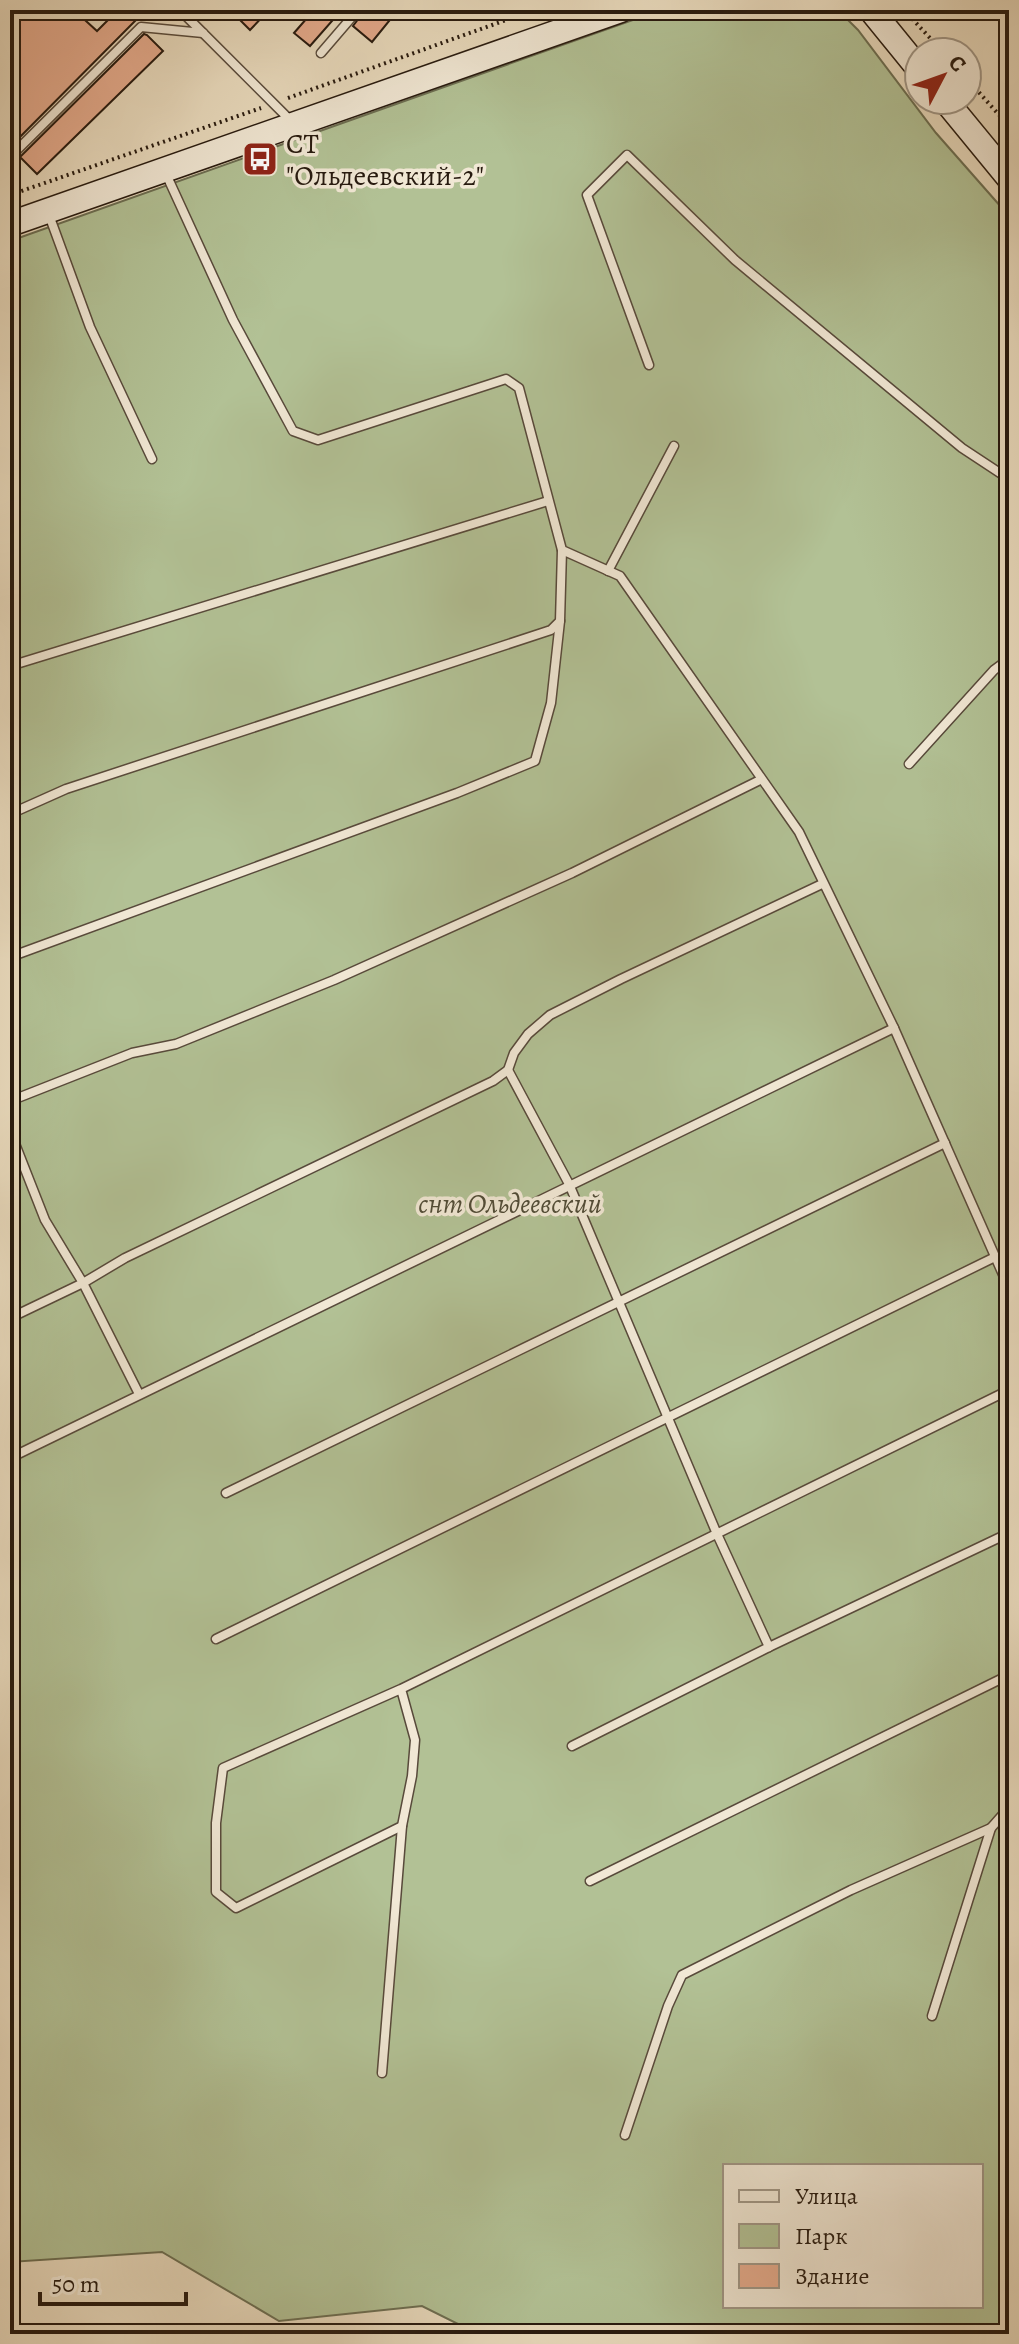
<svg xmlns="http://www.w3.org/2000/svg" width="1019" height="2344" viewBox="0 0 1019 2344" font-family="Alegreya,serif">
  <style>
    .green { fill: #b2c195; stroke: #6c6e52; stroke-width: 2; fill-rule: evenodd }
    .building { fill: #e5ab8d; stroke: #271a0f; stroke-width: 2 }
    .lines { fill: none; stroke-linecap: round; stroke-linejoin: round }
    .lane-casing { stroke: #584a3b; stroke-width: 11 }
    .secondary-casing { stroke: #271a0f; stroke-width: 27 }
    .path { stroke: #271a0f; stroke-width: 4; stroke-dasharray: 2 4; stroke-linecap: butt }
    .lane { stroke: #f1e8d5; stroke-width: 8 }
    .secondary { stroke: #f1e8d5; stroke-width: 24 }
    .labels { text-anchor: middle; stroke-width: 7; stroke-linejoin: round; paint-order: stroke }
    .poi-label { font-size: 28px; fill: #271a0f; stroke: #f1e8d5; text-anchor: start }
    .park-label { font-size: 28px; font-style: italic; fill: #514c37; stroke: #f1e8d5 }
  </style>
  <rect width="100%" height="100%" fill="#e9dbbe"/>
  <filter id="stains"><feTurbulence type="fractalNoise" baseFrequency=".0025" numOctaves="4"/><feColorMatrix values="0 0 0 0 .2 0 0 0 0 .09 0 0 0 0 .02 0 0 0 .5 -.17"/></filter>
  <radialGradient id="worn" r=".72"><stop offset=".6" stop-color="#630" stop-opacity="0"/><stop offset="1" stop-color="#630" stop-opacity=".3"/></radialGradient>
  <!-- green -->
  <path class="green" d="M661 10H838L858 30 936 133 1009 216V2334H478L422 2306 279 2321 162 2252 10 2262V241ZM725 2166H981V2306H725Z"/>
  <!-- building -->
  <g class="building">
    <polygon points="10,10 74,10 97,31 118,10 126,10 136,20 11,146"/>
    <polygon points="230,10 269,10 250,30"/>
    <polygon points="314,10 349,10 342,17 338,14 310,46 294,33"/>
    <polygon points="365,10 398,10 372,42 353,26"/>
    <polygon points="144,34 147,35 163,51 37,174 20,157"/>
  </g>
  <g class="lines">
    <defs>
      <g id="lane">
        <polyline points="553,10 560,27"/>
        <polyline points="181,11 291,121"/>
        <polyline points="321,53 358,10"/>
        <polyline points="10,157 141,27 203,33"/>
        <polyline points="166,174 233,320 293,431 318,440 506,379 519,388 562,550 620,576 799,832 894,1028 1009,1288"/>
        <polyline points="49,215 90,327 152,459"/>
        <polyline points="649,365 587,195 627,155 735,260 962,448 1009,479"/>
        <polyline points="608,571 674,446"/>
        <polyline points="10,666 548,501"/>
        <polyline points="909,764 994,670 1009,659"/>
        <polyline points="10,814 66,789 551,630 560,621 562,550"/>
        <polyline points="10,957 457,793 535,761 551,703 560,621"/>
        <polyline points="508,1070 569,1184 717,1534 769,1647"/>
        <polyline points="10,1101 132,1053 176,1044 334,980 572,873 760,780"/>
        <polyline points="10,1131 45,1220 83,1283 139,1394"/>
        <polyline points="10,1318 83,1283 125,1258 493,1081 508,1070 514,1053 528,1034 550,1015 621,979 822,884"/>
        <polyline points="10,1458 894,1028"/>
        <polyline points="226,1493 945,1143"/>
        <polyline points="216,1639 995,1257"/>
        <polyline points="401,1689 415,1740 412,1776 402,1826 236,1908 216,1892 216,1823 223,1768 401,1689 1009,1390"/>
        <polyline points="572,1746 769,1647 1009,1533"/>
        <polyline points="590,1881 1009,1675"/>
        <polyline points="932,2016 991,1828"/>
        <polyline points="382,2073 402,1826"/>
        <polyline points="625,2135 668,2006 682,1975 851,1890 991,1828 1006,1811 1009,1803"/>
      </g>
      <g id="secondary">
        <polyline points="871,10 919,69"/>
        <polyline points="945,100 1009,178"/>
        <polyline points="10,224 621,10"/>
      </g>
    </defs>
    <!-- lane casing -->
    <use href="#lane" class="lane-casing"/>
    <!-- secondary casing -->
    <use href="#secondary" class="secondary-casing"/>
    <!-- path -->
    <g class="path">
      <polyline points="904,10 943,52"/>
      <polyline points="967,79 1009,126"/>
      <polyline points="288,98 534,10"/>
      <polyline points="10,195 261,108"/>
    </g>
    <!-- lane -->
    <use href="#lane" class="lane"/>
    <!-- secondary -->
    <use href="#secondary" class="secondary"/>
  </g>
  <!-- icons -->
  <defs>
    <symbol id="bus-square" viewBox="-11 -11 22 22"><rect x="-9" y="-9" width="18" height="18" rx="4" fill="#8f2418" stroke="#f1e8d5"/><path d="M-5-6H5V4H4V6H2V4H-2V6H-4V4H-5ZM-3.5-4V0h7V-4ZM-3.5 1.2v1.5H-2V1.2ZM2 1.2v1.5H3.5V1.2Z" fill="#fff"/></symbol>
  </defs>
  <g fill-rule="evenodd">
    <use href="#bus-square" x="240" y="139" width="40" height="40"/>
  </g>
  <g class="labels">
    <!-- poi labels -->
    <g class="poi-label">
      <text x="286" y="153">СТ<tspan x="286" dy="32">"Ольдеевский-2"</tspan></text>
    </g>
    <!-- park labels -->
    <g class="park-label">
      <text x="510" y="1213">снт Ольдеевский</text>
    </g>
  </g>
  <!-- margin -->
  <rect width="1019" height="2344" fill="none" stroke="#e9dbbe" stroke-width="40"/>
  <rect x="12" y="12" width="995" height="2320" fill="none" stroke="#271a0f" stroke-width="4"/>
  <rect x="20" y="20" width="979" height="2304" fill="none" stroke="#271a0f" stroke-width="2"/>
  <!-- legend -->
  <rect x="723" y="2164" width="260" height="144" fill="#f1e8d5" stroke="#a09686" stroke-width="2"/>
  <rect x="739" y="2190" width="40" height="12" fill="#f1e8d5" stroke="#a09686" stroke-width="2"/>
  <text x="795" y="2204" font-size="24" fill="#271a0f">Улица</text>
  <rect x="739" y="2224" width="40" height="24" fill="#b2c195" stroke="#a09686" stroke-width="2"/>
  <text x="795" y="2244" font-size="24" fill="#271a0f">Парк</text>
  <rect x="739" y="2264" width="40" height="24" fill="#e5ab8d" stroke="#a09686" stroke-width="2"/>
  <text x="795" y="2284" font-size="24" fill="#271a0f">Здание</text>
  <!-- north arrow -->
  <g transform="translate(943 76) rotate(49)"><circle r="38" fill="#f1e8d5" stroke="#a09686" stroke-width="2"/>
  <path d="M0-6L14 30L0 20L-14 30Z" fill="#8f2418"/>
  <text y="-12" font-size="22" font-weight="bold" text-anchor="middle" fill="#271a0f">С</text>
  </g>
  <!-- scale -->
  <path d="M40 2292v12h146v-12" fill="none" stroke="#271a0f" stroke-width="4"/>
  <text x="52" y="2292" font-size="24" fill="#271a0f" stroke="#f1e8d5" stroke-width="6" paint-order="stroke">50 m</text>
  <rect width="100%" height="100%" filter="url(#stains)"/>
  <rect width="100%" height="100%" fill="url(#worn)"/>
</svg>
